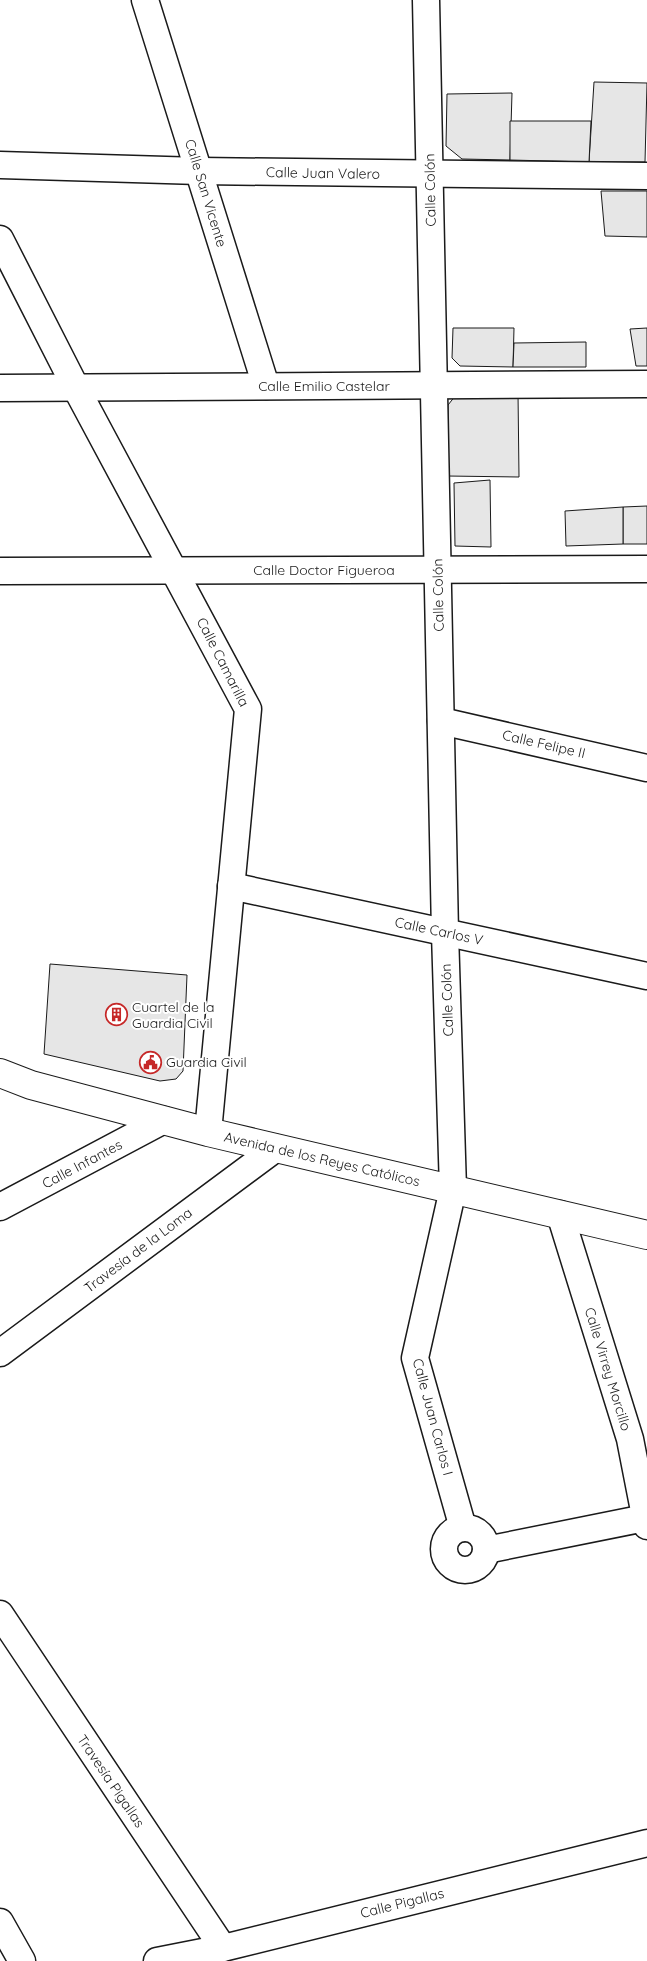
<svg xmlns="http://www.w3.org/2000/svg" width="647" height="1961" viewBox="0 0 647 1961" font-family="Quicksand,sans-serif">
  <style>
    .building { fill: #e6e6e6; stroke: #1a1a1a }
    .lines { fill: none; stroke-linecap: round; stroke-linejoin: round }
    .street-casing { stroke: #1a1a1a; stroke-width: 29 }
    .secondary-casing { stroke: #1a1a1a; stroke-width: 30 }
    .street { stroke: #fff; stroke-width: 26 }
    .secondary { stroke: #fff; stroke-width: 28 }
    .labels { text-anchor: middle; stroke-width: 4; stroke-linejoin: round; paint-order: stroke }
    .street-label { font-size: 14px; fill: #1a1a1a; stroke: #fff }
    .poi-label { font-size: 14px; fill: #1a1a1a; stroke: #fff; text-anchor: start }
  </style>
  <rect width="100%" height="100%" fill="#fff"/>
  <!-- building -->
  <g class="building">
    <polygon points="594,82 647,83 645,162 589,162"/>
    <polygon points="512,93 510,160 462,159 446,146 447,94"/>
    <polygon points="510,121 591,121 589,162 510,160"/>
    <polygon points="601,191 647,191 647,237 605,236"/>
    <polygon points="453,328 514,328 513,367 460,366 452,358"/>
    <polygon points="647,328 647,366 636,366 630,329"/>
    <polygon points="586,342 586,367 513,367 514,343"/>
    <polygon points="460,390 518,393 519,477 447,476 448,405"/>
    <polygon points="490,480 491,547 455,546 454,483"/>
    <polygon points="647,506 647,544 623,544 623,507"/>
    <polygon points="623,507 623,544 566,546 565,511"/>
    <polygon points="50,964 187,975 183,1071 176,1079 160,1081 44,1054"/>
  </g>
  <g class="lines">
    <defs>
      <g id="street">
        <polyline points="145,0 266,386"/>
        <polyline points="426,0 445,933 453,1189 415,1358 463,1528"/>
        <polyline points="0,165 199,171 647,176"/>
        <polyline points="0,239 76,388 248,709 208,1132"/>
        <polyline points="0,388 647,384"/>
        <polyline points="0,571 647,569"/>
        <polyline points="441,721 647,768"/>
        <polyline points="231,886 647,976"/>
        <polyline points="0,1207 164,1120"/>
        <polyline points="560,1214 630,1439 647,1526"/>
        <polyline points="0,1353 276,1148"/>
        <circle cx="465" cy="1549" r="21"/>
        <polyline points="486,1550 645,1518"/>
        <polyline points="0,1614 223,1948"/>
        <polyline points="0,1922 22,1961"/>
        <polyline points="157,1961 223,1948 647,1843"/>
      </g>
      <polyline id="secondary" points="0,1073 31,1085 208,1132 647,1235"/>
    </defs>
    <!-- street casing -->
    <use href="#street" class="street-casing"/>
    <!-- secondary casing -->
    <use href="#secondary" class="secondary-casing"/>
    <!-- street -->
    <use href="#street" class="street"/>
    <!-- secondary -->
    <use href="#secondary" class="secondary"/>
  </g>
  <!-- icons -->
  <defs>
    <symbol id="building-ring" viewBox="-11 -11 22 22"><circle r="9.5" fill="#fff" stroke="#c62828" stroke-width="1.5"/><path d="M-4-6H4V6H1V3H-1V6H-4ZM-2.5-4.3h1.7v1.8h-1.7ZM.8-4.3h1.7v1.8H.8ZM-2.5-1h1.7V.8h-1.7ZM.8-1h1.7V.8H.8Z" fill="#c62828"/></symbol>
    <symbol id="civic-ring" viewBox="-11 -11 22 22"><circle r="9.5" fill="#fff" stroke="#c62828" stroke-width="1.5"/><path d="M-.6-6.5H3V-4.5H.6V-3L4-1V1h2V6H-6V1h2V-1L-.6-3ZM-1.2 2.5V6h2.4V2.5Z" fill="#c62828"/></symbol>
  </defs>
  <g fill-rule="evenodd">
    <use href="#building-ring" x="104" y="1002" width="25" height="25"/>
    <use href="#civic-ring" x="138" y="1050" width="25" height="25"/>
  </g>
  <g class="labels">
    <!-- street labels -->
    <g class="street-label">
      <text transform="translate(323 173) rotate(1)" y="5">Calle Juan Valero</text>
      <text transform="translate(430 190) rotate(-91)" y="5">Calle Colón</text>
      <text transform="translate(206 193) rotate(73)" y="5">Calle San Vicente</text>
      <text x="324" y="391">Calle Emilio Castelar</text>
      <text x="324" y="575">Calle Doctor Figueroa</text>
      <text transform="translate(438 595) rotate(-91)" y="5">Calle Colón</text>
      <text transform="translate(223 662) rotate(63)" y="5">Calle Camarilla</text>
      <text transform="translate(544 744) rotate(13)" y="5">Calle Felipe II</text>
      <text transform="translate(439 931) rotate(12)" y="5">Calle Carlos V</text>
      <text transform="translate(447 1000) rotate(-92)" y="5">Calle Colón</text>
      <text transform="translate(322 1159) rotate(13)" y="5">Avenida de los Reyes Católicos</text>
      <text transform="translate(82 1164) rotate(-28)" y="5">Calle Infantes</text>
      <text transform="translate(138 1250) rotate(-37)" y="5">Travesía de la Loma</text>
      <text transform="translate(608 1369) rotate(73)" y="5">Calle Virrey Morcillo</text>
      <text transform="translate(433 1417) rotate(75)" y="5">Calle Juan Carlos I</text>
      <text transform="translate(111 1781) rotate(56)" y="5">Travesía Pigallas</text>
      <text transform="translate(402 1903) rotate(-14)" y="5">Calle Pigallas</text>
    </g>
    <!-- poi labels -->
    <g class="poi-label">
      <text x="132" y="1012">Cuartel de la<tspan x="132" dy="16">Guardia Civil</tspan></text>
      <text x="166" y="1067">Guardia Civil</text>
    </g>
  </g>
</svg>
